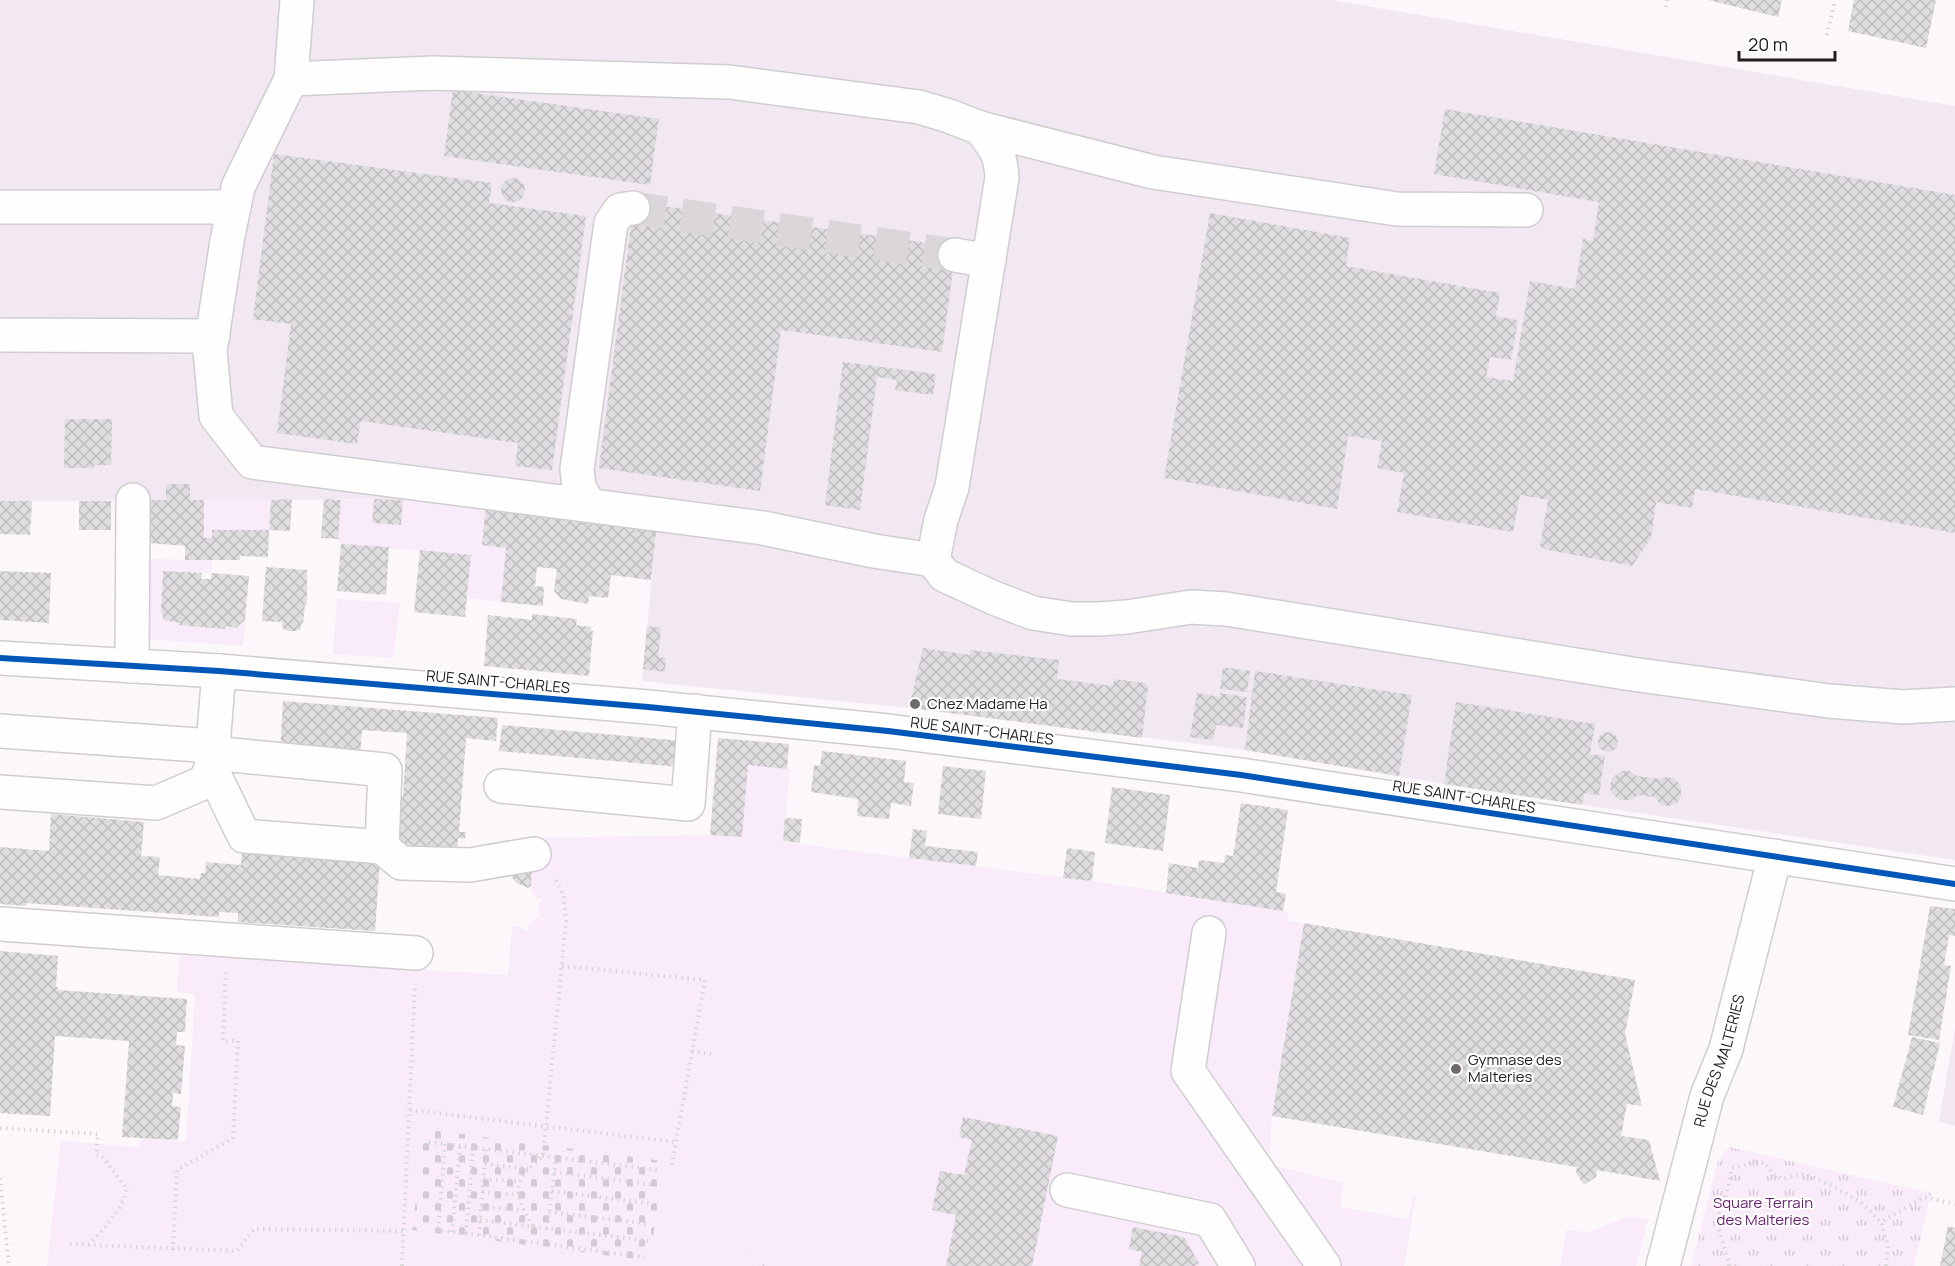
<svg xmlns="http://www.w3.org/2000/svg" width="1955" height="1266" viewBox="0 0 1955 1266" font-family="Manrope,sans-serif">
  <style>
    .built { fill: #f1e8f1 }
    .green { fill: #f9ebfa }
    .cemetery { fill: url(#cemetery-stones) }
    .park { fill: url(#park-tufts) }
    .building { fill: url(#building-cross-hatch) }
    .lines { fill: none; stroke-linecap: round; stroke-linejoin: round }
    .minor-tunnel { stroke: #dad6da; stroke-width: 33; stroke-dasharray: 33 16; stroke-linecap: butt }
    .minor-casing { stroke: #d0cdd0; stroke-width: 36 }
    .path { stroke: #d6d6d6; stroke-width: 4; stroke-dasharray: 1.5 4.5; stroke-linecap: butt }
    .minor { stroke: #fefefe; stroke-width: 33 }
    .cycleway-casing { stroke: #fff; stroke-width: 10 }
    .cycleway { stroke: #0057b8; stroke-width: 6 }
    .poi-dot { fill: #6d696d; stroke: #fff; stroke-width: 2 }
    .labels { text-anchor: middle; stroke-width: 4.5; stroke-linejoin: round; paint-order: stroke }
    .street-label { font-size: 15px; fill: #201d20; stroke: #fff }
    .poi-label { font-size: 15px; fill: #201d20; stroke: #fff; text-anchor: start }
    .park-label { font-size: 15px; fill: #692273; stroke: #fff }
  </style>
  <defs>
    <pattern id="cemetery-stones" width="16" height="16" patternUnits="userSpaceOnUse" patternTransform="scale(1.5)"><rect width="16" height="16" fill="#f9ebfa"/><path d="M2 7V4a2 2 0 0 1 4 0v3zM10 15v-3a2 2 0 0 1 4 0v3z" fill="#d5c9d6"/></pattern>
    <pattern id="park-tufts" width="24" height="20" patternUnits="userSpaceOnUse" patternTransform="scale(1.5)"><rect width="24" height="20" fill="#f9ebfa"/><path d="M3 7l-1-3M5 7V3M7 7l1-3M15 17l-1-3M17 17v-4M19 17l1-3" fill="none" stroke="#d5c9d6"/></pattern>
    <pattern id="building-cross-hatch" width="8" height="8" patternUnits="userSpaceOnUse" patternTransform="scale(1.5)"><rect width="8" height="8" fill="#e0dde0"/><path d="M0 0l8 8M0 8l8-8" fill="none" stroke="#c0bdc0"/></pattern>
  </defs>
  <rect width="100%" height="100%" fill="#fbf7fb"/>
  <!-- built -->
  <g class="built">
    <polygon points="0,0 1331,0 1955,106 1955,860 1444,784 1245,750 919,709 642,681 657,524 486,505 379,499 0,501"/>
    <polygon points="1955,1029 1955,1126 1939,1122"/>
  </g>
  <!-- green -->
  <g class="green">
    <polygon points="374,499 372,523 400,525 403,500 486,505 506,548 501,602 467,598 471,555 341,544 338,539 341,500"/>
    <polygon points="204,500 271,500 269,530 212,530 212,538 204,538"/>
    <polygon points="149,559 212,560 211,573 163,571 161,611 165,620 180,623 179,624 236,628 243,623 246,616 243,646 149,639"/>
    <polygon points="337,599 400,603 393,658 333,654"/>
    <polygon points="748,765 790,769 783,842 1092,881 1274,909 1288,912 1287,921 1304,923 1272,1116 1269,1164 1344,1183 1340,1207 1408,1219 1413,1196 1416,1196 1404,1266 47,1266 61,1141 139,1147 140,1138 186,1142 195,994 177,992 179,955 508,975 512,926 524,928 525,931 529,929 528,925 537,917 539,919 541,917 538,914 539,903 542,901 541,898 538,899 531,890 533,888 531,886 535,838 710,835 741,837"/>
    <polygon points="1629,1216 1648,1220 1636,1266 1560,1266 1566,1230 1590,1232"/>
  </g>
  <!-- cemetery -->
  <polygon class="cemetery" points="425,1129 663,1161 650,1261 412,1230"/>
  <!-- park -->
  <g class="park">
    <polygon points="1729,1147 1931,1193 1914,1266 1691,1266 1718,1161"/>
    <polygon points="761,1246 777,1266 735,1266"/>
  </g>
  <!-- building -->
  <g class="building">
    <polygon points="1708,0 1782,0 1778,17"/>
    <polygon points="1854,0 1936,0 1926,48 1848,31"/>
    <polygon points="453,90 659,119 650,185 444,156"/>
    <polygon points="1445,109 1955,195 1955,533 1695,489 1692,508 1656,502 1651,538 1632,566 1548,550 1540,546 1548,500 1520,495 1513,532 1397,512 1404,473 1377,468 1382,441 1348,436 1337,509 1164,478 1210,213 1350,238 1346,266 1500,293 1496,316 1518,320 1511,360 1490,357 1486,377 1513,381 1530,281 1575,289 1583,239 1593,241 1599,202 1434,174"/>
    <polygon points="274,154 492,183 489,203 586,216 552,470 515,466 518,443 361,421 357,444 277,433 291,324 253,319"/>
    <circle cx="513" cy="190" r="12"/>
    <polygon points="634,202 956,247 942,352 781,330 760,491 599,468"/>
    <polygon points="843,362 936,374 933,395 895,390 897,380 877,377 860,510 825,505"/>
    <polygon points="65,419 112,419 111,465 94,465 94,468 64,468"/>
    <polygon points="166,484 190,484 190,500 204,500 204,538 212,538 212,530 269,530 268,557 240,556 240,560 185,560 185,546 149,543 150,500 166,500"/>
    <polygon points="292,499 290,531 269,530 271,500"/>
    <polygon points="324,499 341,500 338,539 321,538"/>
    <polygon points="374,499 403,500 401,525 372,523"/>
    <polygon points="0,501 32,501 30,535 0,534"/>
    <rect x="79" y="501" width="32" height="29"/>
    <polygon points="486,505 657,524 651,580 611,575 608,598 589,596 588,604 561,599 554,591 557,569 537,567 535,586 544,587 543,606 501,602 506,548 482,545"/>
    <polygon points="341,544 389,547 386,595 337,591"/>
    <polygon points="420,550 471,555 465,617 414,612"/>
    <polygon points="266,567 307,570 307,604 305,604 303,624 301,623 301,629 295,631 288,631 282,628 282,622 262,621"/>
    <polygon points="0,571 51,573 49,623 0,620"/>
    <polygon points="163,571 202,573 201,579 211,579 211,573 249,576 245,620 236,628 225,626 225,629 179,625 180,623 164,620 161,611"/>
    <polygon points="532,614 577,619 576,625 591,627 591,631 593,631 589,676 484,666 488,615 532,620"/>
    <polygon points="647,626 661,628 658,657 666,658 665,672 643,669"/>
    <polygon points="923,648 970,655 970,650 1059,660 1057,679 1113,686 1114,679 1145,683 1148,687 1142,738 919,709 911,699"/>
    <polygon points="1223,667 1250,671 1247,692 1220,689"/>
    <polygon points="1255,671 1412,695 1399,776 1245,750"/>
    <polygon points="1197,693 1220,697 1220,693 1247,697 1243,728 1216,725 1213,740 1190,737"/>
    <polygon points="283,701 498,718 496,741 466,738 459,832 466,832 465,839 458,838 457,853 399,848 401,816 392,815 393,797 403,797 407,733 362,730 360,759 280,753"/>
    <polygon points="1456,702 1595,724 1590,754 1605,756 1599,795 1584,793 1582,805 1444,784"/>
    <polygon points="502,725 706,743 703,769 499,751"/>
    <circle cx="1608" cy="742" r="10"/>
    <polygon points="718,738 789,744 787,769 748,765 742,837 710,835"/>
    <polygon points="822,751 906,761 904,782 914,783 911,806 891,803 889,819 857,816 858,799 811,792 814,765 820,766"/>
    <polygon points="943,766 986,771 981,819 938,814"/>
    <polygon points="1622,771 1630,771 1637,776 1660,779 1665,777 1673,778 1681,785 1681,796 1677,803 1669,806 1661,805 1654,797 1638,795 1631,800 1619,800 1611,792 1610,784 1613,777"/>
    <polygon points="1112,787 1170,795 1163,851 1105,843"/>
    <polygon points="1241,803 1288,810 1276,892 1286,894 1283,911 1166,893 1169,863 1198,868 1199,860 1224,863 1225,855 1233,856"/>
    <polygon points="51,814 144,822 141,856 160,857 158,875 200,879 201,873 205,873 206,862 241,865 242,851 380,862 375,931 238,922 238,913 219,912 219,917 26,903 26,906 0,904 0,847 49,851"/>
    <polygon points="785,818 802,819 800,843 783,841"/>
    <polygon points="913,829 927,831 925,846 978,852 976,866 909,858"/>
    <polygon points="1067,848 1095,852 1092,881 1063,878"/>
    <polygon points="513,870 532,871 531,886 528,888 515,882 514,879 512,878"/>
    <polygon points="1930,906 1955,909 1955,936 1949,935 1944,965 1951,966 1939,1040 1908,1035"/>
    <polygon points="1304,923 1635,980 1625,1034 1642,1106 1627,1104 1621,1136 1649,1140 1660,1181 1597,1170 1596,1177 1584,1185 1576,1173 1577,1167 1272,1116"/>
    <polygon points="0,951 58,956 56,987 58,987 58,990 187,999 185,1032 177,1032 176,1045 185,1046 181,1094 173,1093 172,1106 181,1107 178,1140 122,1137 129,1041 55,1036 50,1116 0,1113"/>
    <polygon points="1912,1037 1940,1043 1923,1115 1893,1107"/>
    <polygon points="963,1117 1058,1136 1032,1266 946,1266 956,1215 932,1210 940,1171 964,1175 972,1140 959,1137"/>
    <polygon points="1948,1226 1955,1228 1955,1266 1940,1266"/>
    <polygon points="1133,1227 1184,1237 1199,1263 1194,1266 1139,1266 1142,1252 1129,1249"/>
  </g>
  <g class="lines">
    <!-- minor-tunnel -->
    <polyline class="minor-tunnel" points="633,208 955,255"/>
    <defs>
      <g id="minor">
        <polyline points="297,0 291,79 238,187 227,241 210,351 216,416 252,462 763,528 874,551 933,560"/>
        <polyline points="291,79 433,73 729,82 919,107 949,116 980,128 1153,172 1397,209 1526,210"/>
        <path d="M980 128C995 147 1001 154 1002 178L952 487 941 520 933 560 944 575 994 598 1033 613 1072 619H1098L1127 617 1191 607 1226 609 1632 674 1829 701 1903 707 1955 704"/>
        <polyline points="0,207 234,207"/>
        <polyline points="955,255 989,261"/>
        <polyline points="0,335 213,336"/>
        <polyline points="589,505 579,487 577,469 611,223 620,210 633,208"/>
        <polyline points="0,658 219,671 648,707 888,731 1241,775 1955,884"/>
        <polyline points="132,666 133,500"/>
        <polyline points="0,731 213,746 219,671"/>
        <polyline points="211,768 244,836 382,847 385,770 212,753"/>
        <polyline points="501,786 688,804 695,711"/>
        <polyline points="0,792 156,803 205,782 211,768 213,749"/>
        <polyline points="382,847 401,863 470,865 534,854"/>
        <polyline points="0,924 416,953"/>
        <polyline points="1209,933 1188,1071 1324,1266"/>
        <polyline points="1067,1190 1210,1220 1238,1266"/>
        <path id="s1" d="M1663 1266 1707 1096 1726 1049 1775 856"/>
      </g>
    </defs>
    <!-- minor casing -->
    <use href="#minor" class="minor-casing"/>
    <!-- path -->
    <g class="path">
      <polyline points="1666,7 1667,0"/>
      <polyline points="1827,35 1835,0"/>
      <polyline points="562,966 705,980 671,1169"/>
      <polyline points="692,1051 711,1054"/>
      <polyline points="410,1110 676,1142"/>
      <path d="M0 1128 98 1134 96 1155 102 1156 127 1189C123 1209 103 1229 89 1245"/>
      <polyline points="429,1142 657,1170"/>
      <polyline points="445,1144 438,1230 645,1257"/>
      <polyline points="485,1164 528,1169"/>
      <polyline points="554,1172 655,1185"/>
      <polyline points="0,1178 9,1266"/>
      <polyline points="484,1179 519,1181"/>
      <polyline points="552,1191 652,1204"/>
      <polyline points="482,1192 519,1195"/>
      <polyline points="481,1207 524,1210"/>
      <polyline points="549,1212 650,1224"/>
      <polyline points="480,1220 648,1241"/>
      <path d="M533 1226C513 1193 511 1181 543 1156L566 921 564 896 554 876"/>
      <polyline points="547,1229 556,1158"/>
      <polyline points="452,1232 460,1146"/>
      <polyline points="466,1233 473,1147"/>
      <polyline points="479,1235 486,1149"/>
      <polyline points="70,1244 237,1251 254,1229 404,1231"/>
      <polyline points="173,1250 177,1170 233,1138 238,1041 223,1041 226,970"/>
      <polyline points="402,1266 415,984"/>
      <polyline points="1729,1266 1717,1222 1727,1191 1732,1168 1757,1162 1765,1163 1773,1174 1782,1179 1801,1174 1812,1177 1833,1186 1861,1202 1881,1222"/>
      <polyline points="1886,1266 1888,1246 1881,1222 1924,1197 1955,1204"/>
    </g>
    <!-- minor -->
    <use href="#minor" class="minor"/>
    <defs>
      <polyline id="cycleway" points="0,658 219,671 648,707 888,731 1241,775 1955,884"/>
    </defs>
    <!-- cycleway casing -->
    <use href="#cycleway" class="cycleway-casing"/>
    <!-- cycleway -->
    <use href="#cycleway" class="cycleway"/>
  </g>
  <!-- markers -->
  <g class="poi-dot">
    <circle cx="915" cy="704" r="6"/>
    <circle cx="1456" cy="1069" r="6"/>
  </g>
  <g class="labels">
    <!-- street labels -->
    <g class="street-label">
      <text transform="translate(498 682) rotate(5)" y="5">RUE SAINT-CHARLES</text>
      <text transform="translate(982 731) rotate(7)" y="5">RUE SAINT-CHARLES</text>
      <text transform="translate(1464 797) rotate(9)" y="5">RUE SAINT-CHARLES</text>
      <text dy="5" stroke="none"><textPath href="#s1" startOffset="213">RUE DES MALTERIES</textPath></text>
    </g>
    <!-- poi labels -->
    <g class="poi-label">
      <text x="927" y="709">Chez Madame Ha</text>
      <text x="1468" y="1065">Gymnase des<tspan x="1468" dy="17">Malteries</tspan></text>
    </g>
    <!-- park labels -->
    <g class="park-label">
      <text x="1763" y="1208">Square Terrain<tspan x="1763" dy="17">des Malteries</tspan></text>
    </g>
  </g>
  <!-- scale -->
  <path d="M1739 51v9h96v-9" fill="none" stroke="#201d20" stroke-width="3"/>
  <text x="1748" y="51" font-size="18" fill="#201d20" stroke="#ffffff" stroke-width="4.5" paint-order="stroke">20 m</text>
</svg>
